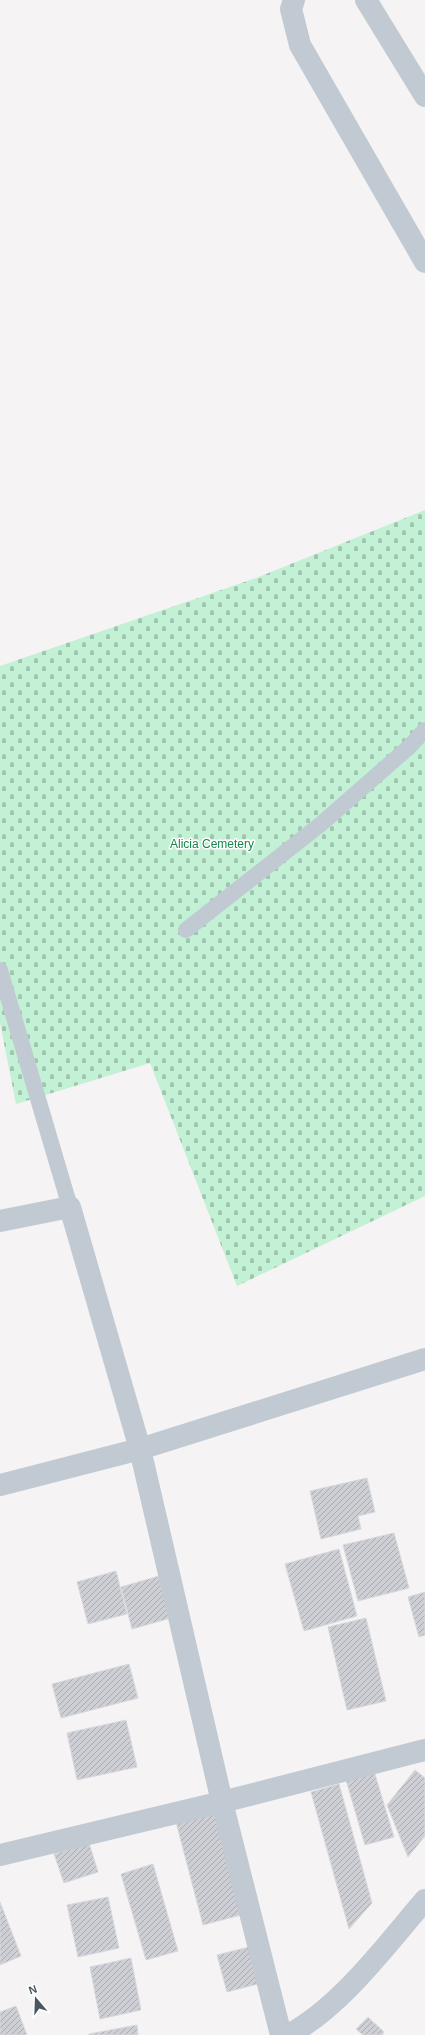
<svg xmlns="http://www.w3.org/2000/svg" width="425" height="2035" viewBox="0 0 425 2035" font-family="Arial,sans-serif">
  <style>
    .cemetery { fill: url(#cemetery-stones) }
    .building { fill: url(#building-hatch); stroke: #d7d9de }
    .lines { fill: none; stroke-linecap: round; stroke-linejoin: round }
    .service { stroke: #c1cad2; stroke-width: 16 }
    .minor { stroke: #c1cad2; stroke-width: 22 }
    .labels { text-anchor: middle; stroke-width: 3; stroke-linejoin: round; paint-order: stroke }
    .park-label { font-size: 12px; fill: #17864f; stroke: #fff }
  </style>
  <defs>
    <pattern id="cemetery-stones" width="16" height="16" patternUnits="userSpaceOnUse"><rect width="16" height="16" fill="#c3f1d5"/><path d="M2 7V4a2 2 0 0 1 4 0v3zM10 15v-3a2 2 0 0 1 4 0v3z" fill="#a0c6b0"/></pattern>
    <pattern id="building-hatch" width="6" height="6" patternUnits="userSpaceOnUse"><rect width="6" height="6" fill="#cdcfd5"/><path d="M-1 1l2-2M0 6l6-6M5 7l2-2" fill="none" stroke="#a8abb0"/></pattern>
  </defs>
  <rect width="100%" height="100%" fill="#f5f3f3"/>
  <!-- cemetery -->
  <polygon class="cemetery" points="425,510 425,1196 237,1286 150,1063 16,1104 0,1023 0,666 256,578"/>
  <!-- building -->
  <g class="building">
    <polygon points="367,1478 375,1512 358,1516 361,1529 321,1539 310,1491"/>
    <polygon points="394,1533 409,1588 358,1601 343,1545"/>
    <polygon points="339,1549 357,1616 304,1631 285,1564"/>
    <polygon points="116,1571 127,1614 88,1624 77,1582"/>
    <polygon points="159,1576 171,1618 132,1629 121,1587"/>
    <polygon points="425,1592 425,1635 419,1637 408,1597"/>
    <polygon points="366,1618 386,1701 347,1710 328,1627"/>
    <polygon points="129,1664 138,1698 61,1718 52,1684"/>
    <polygon points="126,1720 137,1767 77,1780 67,1733"/>
    <polygon points="415,1770 425,1778 425,1836 408,1857 387,1805"/>
    <polygon points="374,1771 394,1837 365,1845 346,1780"/>
    <polygon points="339,1784 372,1903 349,1929 311,1792"/>
    <polygon points="217,1810 245,1914 203,1925 176,1822"/>
    <polygon points="89,1843 98,1872 64,1883 54,1854"/>
    <polygon points="153,1864 178,1951 146,1960 121,1874"/>
    <polygon points="108,1897 119,1948 78,1957 67,1905"/>
    <polygon points="0,1902 21,1956 0,1965"/>
    <polygon points="249,1947 258,1984 227,1992 217,1955"/>
    <polygon points="131,1958 141,2010 100,2019 90,1967"/>
    <polygon points="16,2006 27,2035 0,2035 0,2012"/>
    <polygon points="368,2017 384,2032 382,2035 363,2035 356,2029"/>
    <polygon points="137,2025 138,2035 89,2035 89,2034"/>
  </g>
  <g class="lines">
    <!-- service -->
    <g class="service">
      <polyline points="186,930 321,824 409,747 425,730"/>
      <polyline points="0,970 70,1207"/>
    </g>
    <!-- minor -->
    <g class="minor">
      <polyline points="294,0 291,9 300,45 425,262"/>
      <polyline points="366,0 425,96"/>
      <polyline points="0,1221 70,1207 140,1449 222,1802 281,2035"/>
      <polyline points="0,1485 140,1449 425,1359"/>
      <polyline points="0,1855 222,1802 425,1750"/>
      <path d="M288 2035C341 2007 386 1945 425 1900"/>
    </g>
  </g>
  <g class="labels">
    <!-- park labels -->
    <g class="park-label">
      <text x="212" y="848">Alicia Cemetery</text>
    </g>
  </g>
  <!-- north arrow -->
  <g transform="translate(36 1999) rotate(341)" stroke="#ffffff" stroke-width="3" paint-order="stroke">
  <path d="M0-3L7 15L0 10L-7 15Z" fill="#4a5661"/>
  <text y="-6" font-size="11" font-weight="bold" text-anchor="middle" fill="#4a5661">N</text>
  </g>
</svg>
